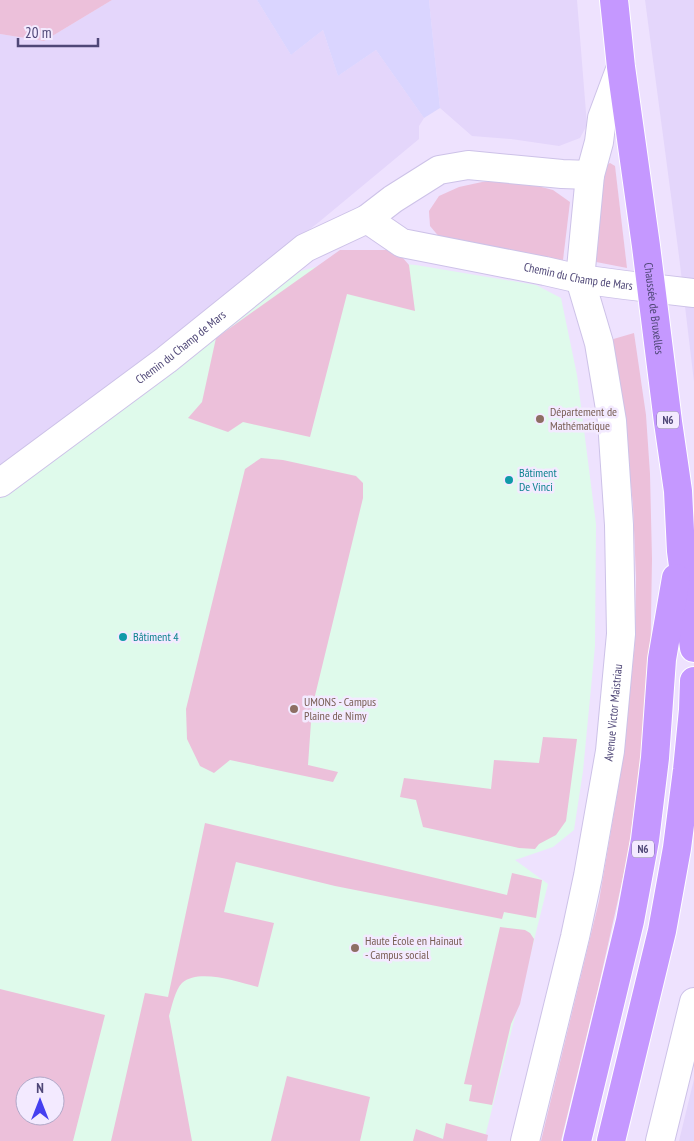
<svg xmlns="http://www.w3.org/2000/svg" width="694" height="1141" viewBox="0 0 694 1141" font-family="'PT Sans Narrow',sans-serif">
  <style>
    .residential { fill: #e4d6fb }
    .commercial { fill: #dad5ff }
    .education { fill: #dffaeb; fill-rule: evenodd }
    .green { fill: #ecc0da; fill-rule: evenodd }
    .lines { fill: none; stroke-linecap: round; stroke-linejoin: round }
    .minor-casing { stroke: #cdc2e8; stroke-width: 30 }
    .major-casing { stroke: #fff; stroke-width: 30 }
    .minor { stroke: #fff; stroke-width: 28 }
    .major { stroke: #c598ff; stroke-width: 28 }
    .education-dot { fill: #8d6e63; stroke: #f3eaff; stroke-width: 2 }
    .culture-dot { fill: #0f9aa8; stroke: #f3eaff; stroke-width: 2 }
    .labels { text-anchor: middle; stroke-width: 5; stroke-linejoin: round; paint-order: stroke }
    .shield { fill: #f3eaff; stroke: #8078a0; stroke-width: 1 }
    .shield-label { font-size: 11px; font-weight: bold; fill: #4f4777 }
    .street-label { font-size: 12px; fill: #4f4777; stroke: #f3eaff }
    .education-label { font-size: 12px; fill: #785e54; stroke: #f3eaff; text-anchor: start }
    .culture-label { font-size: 12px; fill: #0d838f; stroke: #f3eaff; text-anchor: start }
  </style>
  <rect width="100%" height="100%" fill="#eee2fe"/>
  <!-- residential -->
  <g class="residential">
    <polygon points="112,0 257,0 291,55 323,30 338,76 376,50 424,118 419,126 419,139 319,222 151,353 0,467 0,34 44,41"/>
    <polygon points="429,0 577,0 587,125 580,138 559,146 511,139 472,136 440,108"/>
    <polygon points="645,0 694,0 694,382 679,256"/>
    <polygon points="694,1079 694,1141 679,1141"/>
  </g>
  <!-- commercial -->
  <polygon class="commercial" points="257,0 429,0 440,108 424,118 376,50 338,76 323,30 291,55"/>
  <!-- education -->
  <path class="education" d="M345 259 416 265 536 285 561 298 577 375 596 524 595 646 583 771 574 830 553 847 515 860 548 884 484 1141H0V483L166 360 301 271ZM25 1086H55V1116H25Z"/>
  <!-- green -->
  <g class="green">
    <polygon points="0,0 112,0 44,41 0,34"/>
    <polygon points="610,163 615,166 627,268 591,261 603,167"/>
    <polygon points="500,180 526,183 553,190 570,202 563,260 470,246 441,239 430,226 429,211 439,196 459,187 482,182"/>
    <polygon points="340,250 396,250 409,265 415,311 347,294 310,437 243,422 228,432 188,418 202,402 216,338"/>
    <polygon points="634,333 646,415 650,474 652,559 650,678 642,749 628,855 598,989 561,1141 541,1141 599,901 622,766 635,643 636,578 633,505 625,431 610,340"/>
    <polygon points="261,458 283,460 356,476 363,483 363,498 312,708 308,765 338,772 333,782 230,760 214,773 200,766 187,739 186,709 245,469"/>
    <polygon points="543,737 577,739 566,821 556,835 539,844 535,849 519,848 423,827 416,800 400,797 404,778 491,789 494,760 539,763"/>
    <path d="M205 823 507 895 512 873 542 880 536 918 504 912 502 919 335 886 236 862 224 912 274 923 258 987C238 982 199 968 182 983 175 990 172 1006 169 1016L192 1141H111L145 993 168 997Z"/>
    <polygon points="500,927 525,930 530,933 534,939 520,1004 511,1024 492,1105 469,1101 472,1085 464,1084"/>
    <path d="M0 989 105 1015 73 1141H0ZM25 1086H55V1116H25Z"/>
    <polygon points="287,1076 370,1097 360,1141 271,1141"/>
    <polygon points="446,1123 488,1135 487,1141 413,1141 416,1129 443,1139"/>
  </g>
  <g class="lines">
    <defs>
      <g id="minor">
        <path id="s1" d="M367 219 402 243 545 271 580 279 625 285 694 293"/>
        <path id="s2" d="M0 483 166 360 305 248 367 219 393 199 439 170 468 165 562 174 590 175"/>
        <path id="s3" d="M525 1141 575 937 588 876 610 751 621 634 619 525 612 421 599 343 580 279 590 175 599 142 602 118 621 67"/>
        <polyline points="660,1141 694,1002"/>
      </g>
      <g id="major">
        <path id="s4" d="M614 0 621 67 646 246 668 422 678 491 681 551 694 648"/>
        <polyline points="577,1141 630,921 645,840 655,758 662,659 676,578"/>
        <polyline points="611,1141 662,931 677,848 687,770 693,710 694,681"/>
      </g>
    </defs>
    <!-- minor casing -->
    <use href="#minor" class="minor-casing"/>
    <!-- major casing -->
    <use href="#major" class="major-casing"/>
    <!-- minor -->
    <use href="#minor" class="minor"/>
    <!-- major -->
    <use href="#major" class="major"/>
  </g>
  <!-- markers -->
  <g class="education-dot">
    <circle cx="540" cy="419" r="5"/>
    <circle cx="294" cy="709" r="5"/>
    <circle cx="355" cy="948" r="5"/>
  </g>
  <g class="culture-dot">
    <circle cx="509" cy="480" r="5"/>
    <circle cx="123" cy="637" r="5"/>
  </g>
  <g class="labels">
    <!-- shield labels -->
    <g class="shield">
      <rect x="657" y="411.5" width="22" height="17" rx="4"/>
      <rect x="632" y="840.5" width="22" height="17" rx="4"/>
    </g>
    <g class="shield-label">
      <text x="668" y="424">N6</text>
      <text x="643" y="853">N6</text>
    </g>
    <!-- street labels -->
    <g class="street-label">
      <text dy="4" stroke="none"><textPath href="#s1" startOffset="222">Chemin du Champ de Mars</textPath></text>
      <text dy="4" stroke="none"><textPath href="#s4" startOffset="311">Chaussée de Bruxelles</textPath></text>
      <text dy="4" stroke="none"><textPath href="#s2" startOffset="226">Chemin du Champ de Mars</textPath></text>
      <text dy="4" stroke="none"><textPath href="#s3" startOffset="438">Avenue Victor Maistriau</textPath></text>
    </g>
    <!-- education labels -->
    <g class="education-label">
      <text x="550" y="416">Département de<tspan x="550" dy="14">Mathématique</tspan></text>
      <text x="304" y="706">UMONS - Campus<tspan x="304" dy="14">Plaine de Nimy</tspan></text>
      <text x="365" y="945">Haute École en Hainaut<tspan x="365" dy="14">- Campus social</tspan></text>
    </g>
    <!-- culture labels -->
    <g class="culture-label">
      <text x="519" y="477">Bâtiment<tspan x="519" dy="14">De Vinci</tspan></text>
      <text x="133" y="641">Bâtiment 4</text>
    </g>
  </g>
  <!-- north arrow -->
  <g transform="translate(40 1101)"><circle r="24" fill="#f3eaff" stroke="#b1a9c9"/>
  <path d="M0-4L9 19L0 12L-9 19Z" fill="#453ff0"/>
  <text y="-8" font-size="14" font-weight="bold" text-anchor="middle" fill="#4f4777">N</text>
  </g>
  <!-- scale -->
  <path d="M18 38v8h80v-8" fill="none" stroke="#4f4777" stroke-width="2.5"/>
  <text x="25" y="38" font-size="15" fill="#4f4777" stroke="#f3eaff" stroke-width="4" paint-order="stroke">20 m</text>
</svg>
